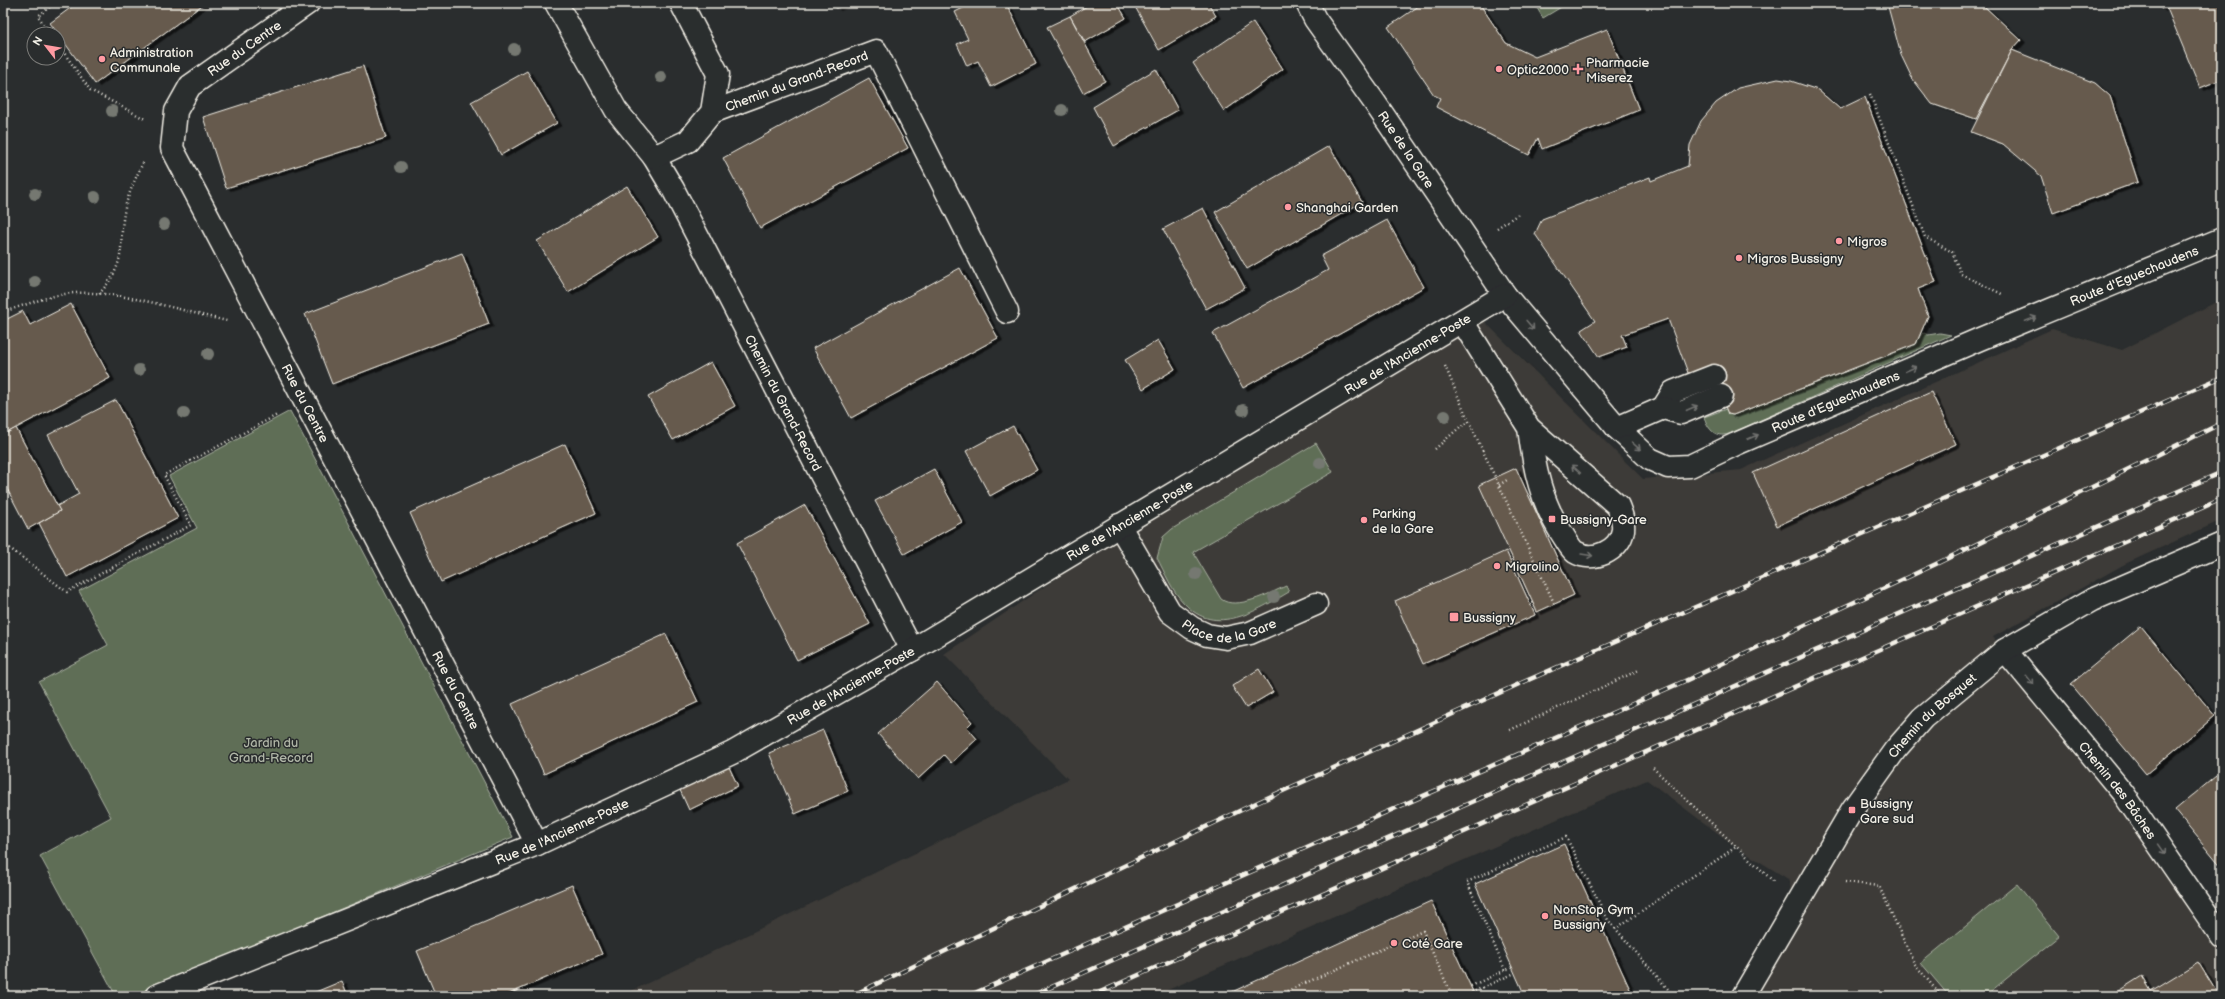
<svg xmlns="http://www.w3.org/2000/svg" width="2225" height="999" viewBox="0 0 2225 999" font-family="'Balsamiq Sans',sans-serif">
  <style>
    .built { fill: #3c3a37 }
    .green { fill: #5e6e57; stroke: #a9b0a0 }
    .building { fill: #665a4d; stroke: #f4f1e8; filter: url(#shadow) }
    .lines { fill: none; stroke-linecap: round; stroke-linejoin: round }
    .minor-casing { stroke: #f4f1e8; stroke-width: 25 }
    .path { stroke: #f4f1e8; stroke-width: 2.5; stroke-dasharray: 1 3; stroke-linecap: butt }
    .minor { stroke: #2a2d2e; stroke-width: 22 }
    .rail-casing { stroke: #f4f1e8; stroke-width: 4.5 }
    .rail { stroke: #2a2d2e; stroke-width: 3; stroke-dasharray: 9; stroke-linecap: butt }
    .tree { fill: #747871 }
    .oneway { stroke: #71726f }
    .poi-dot { fill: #ff9aa2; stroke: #2a2d2e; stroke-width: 1.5 }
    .labels { text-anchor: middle; stroke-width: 3; stroke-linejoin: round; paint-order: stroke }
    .street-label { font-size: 13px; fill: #f4f1e8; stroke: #2a2d2e }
    .poi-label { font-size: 13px; fill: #f4f1e8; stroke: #2a2d2e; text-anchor: start }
    .park-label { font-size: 13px; fill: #b0b6a7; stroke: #2a2d2e }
  </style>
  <defs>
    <filter id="shadow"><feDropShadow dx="4.5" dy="2.5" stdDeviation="0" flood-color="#0009"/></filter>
  </defs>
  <rect width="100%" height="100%" fill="#2a2d2e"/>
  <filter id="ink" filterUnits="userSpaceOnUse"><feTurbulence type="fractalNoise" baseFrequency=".025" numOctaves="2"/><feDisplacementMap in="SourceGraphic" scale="8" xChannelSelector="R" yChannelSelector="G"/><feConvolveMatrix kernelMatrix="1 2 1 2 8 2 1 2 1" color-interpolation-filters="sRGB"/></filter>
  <g filter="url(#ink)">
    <!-- built -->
    <polygon class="built" points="2222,299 2222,520 2125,564 1993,637 2157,849 2222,946 2222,996 1743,996 1795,905 1788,879 1736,847 1647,780 1154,996 621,996 1068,779 944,654 1466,303 1643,479 1741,470 2052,329 2122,350"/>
    <!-- green -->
    <g class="green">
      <polygon points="1534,3 1568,3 1543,18"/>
      <path d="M1924 333 1928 335 1940 333 1951 335 1732 433C1716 439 1709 431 1704 417L1726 409 1728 414 1733 415 1916 345 1921 334Z"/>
      <polygon points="290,411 513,837 133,996 116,996 40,856 111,817 39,682 108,645 79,591 197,528 169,476"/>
      <path d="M1316 443 1333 472 1193 552 1221 599C1236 611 1270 593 1286 586L1289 592C1258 610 1215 638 1184 603 1172 591 1165 573 1157 558L1163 537 1172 529Z"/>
      <polygon points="2017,884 2059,936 1985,996 1949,996 1921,963"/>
    </g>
    <!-- building -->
    <g class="building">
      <polygon points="77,3 205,3 95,84 50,23"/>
      <polygon points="833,3 846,3 836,8"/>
      <polygon points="973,3 1006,3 1036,64 991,87 978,61 967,66 957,44 968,39 955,12"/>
      <polygon points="1092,3 1117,3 1126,18 1085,42 1070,16"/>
      <polygon points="1133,3 1208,3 1216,16 1159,50"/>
      <polygon points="1423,3 1479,3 1506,43 1535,57 1607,29 1639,110 1542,149 1538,138 1529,155 1436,107 1440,98 1434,95 1388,27"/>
      <polygon points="1887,3 1984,3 1985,7 2021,40 2012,50 1976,119 1932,104 1912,78 1901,55"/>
      <polygon points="2158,3 2174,3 2161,9"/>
      <polygon points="2174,3 2222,3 2222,79 2200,88 2166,6"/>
      <polygon points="1070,16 1105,81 1083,93 1047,27"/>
      <polygon points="1253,22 1283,69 1224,111 1193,63"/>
      <polygon points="2012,50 2095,83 2110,96 2138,182 2053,213 2041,176 2003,144 1971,132"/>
      <polygon points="363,66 386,138 226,188 203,117"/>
      <polygon points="1156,69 1178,110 1114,146 1093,107"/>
      <polygon points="527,71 557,123 501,155 471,102"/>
      <polygon points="869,78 908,148 760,228 723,158"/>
      <polygon points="1778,79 1791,81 1818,90 1840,109 1865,97 1936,282 1918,289 1928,316 1916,344 1733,415 1728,414 1712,373 1691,381 1668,319 1622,335 1627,347 1599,357 1581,330 1595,321 1535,234 1542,219 1650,177 1651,181 1688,166 1690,145 1701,121 1716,103 1738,88"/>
      <polygon points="1329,146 1362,202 1247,269 1215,212"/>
      <polygon points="627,186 658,237 568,292 537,241"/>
      <polygon points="1203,208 1245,288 1206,309 1163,229"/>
      <polygon points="1387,220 1424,287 1243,388 1213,333 1328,270 1321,256"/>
      <polygon points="462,253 489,324 332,384 305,314"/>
      <polygon points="960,268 998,338 851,418 813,348"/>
      <polygon points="71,304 110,378 3,435 3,321 23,311 30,325"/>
      <polygon points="1158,340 1175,369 1143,389 1125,360"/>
      <polygon points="711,362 735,406 673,440 648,397"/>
      <polygon points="1931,392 1956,444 1777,526 1753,473"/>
      <polygon points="116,400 178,518 67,577 39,523 60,511 57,506 79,494 48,435"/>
      <polygon points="1013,426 1037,470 990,496 966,451"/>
      <polygon points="16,428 60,511 28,529 3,481 3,435"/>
      <polygon points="565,444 596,513 441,582 410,513"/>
      <polygon points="1516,468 1574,595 1537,612 1479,485"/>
      <polygon points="934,469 962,522 904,554 875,501"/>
      <polygon points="805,505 870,624 797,660 737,543"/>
      <polygon points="1506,551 1535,615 1423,664 1395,601"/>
      <polygon points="2141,626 2215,716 2146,774 2071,684"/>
      <polygon points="666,634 698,702 544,774 512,704"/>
      <polygon points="1259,669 1273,692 1246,708 1232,686"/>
      <polygon points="937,682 972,722 967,727 977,739 951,763 944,755 918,779 878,734"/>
      <polygon points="823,730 848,791 795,814 769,753"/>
      <polygon points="728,765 738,786 689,810 679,788"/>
      <polygon points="2222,771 2222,867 2175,810"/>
      <polygon points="1564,844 1633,996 1525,996 1475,884"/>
      <polygon points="572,885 602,954 504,996 436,996 417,951"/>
      <polygon points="1431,901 1475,996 1223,996"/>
      <polygon points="2198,962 2219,996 2112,995 2142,976 2151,991"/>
      <polygon points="342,981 348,996 306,996"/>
    </g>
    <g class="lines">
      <defs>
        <g id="minor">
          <path id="s1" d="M308 3 190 86 176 111 172 148 537 844"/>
          <path id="s2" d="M556 3 616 110 654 157 673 189 912 650"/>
          <path id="s3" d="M1307 3 1315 19 1375 103 1505 295 1617 428 1650 459 1668 467 1690 466 1736 444 1980 339 2222 239"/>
          <path id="s4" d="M712 112 876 51 1007 312"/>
          <polyline points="654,157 688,141 712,112 718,74 681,3"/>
          <path d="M1462 321 1529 428 1618 506C1621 514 1624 521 1623 530 1620 551 1593 563 1575 552 1571 549 1567 542 1564 537 1541 503 1534 468 1529 428"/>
          <polyline points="1663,408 1673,392 1714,376"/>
          <polyline points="1617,428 1663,408 1681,413 1721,396"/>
          <path id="s5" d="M1119 525 1170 612 1192 628 1207 635 1226 638 1250 633 1316 604"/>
          <path id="s6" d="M2005 650 2123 793 2222 937"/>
          <path id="s7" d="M156 996 537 844 732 753 912 650 1505 295"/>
          <path id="s8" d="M1743 996 1852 810 1895 750 1923 718 2005 650 2092 600 2222 544"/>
        </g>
      </defs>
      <!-- minor casing -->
      <use href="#minor" class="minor-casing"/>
      <!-- path -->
      <g class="path">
        <polyline points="51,34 38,16 55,3"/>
        <polyline points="58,44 90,90 145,119"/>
        <polyline points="1870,94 1925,237 1952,252 1961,274 2004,295"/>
        <polyline points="1497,228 1520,213"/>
        <path d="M99 294C131 259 116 243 126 204 130 190 137 175 144 161"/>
        <path d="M3 312C23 306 44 297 65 294 111 287 181 311 227 321"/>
        <polyline points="1445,366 1466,415 1555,605"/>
        <polyline points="1435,449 1460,427 1469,422"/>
        <polyline points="1499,485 1507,480"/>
        <polyline points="3,543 67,592 191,525 164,475 277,415"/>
        <polyline points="1510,730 1639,670"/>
        <polyline points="1653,768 1775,883"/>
        <polyline points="1845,882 1879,886 1914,963 1941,996"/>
        <polyline points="1615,929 1736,847"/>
        <polyline points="1505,970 1467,882 1566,837 1608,920 1674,996"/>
        <polyline points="1471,986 1512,967"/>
        <polyline points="1276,996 1423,931 1452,996"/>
        <polyline points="1464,996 1515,973"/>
      </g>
      <!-- minor -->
      <use href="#minor" class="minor"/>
      <defs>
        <g id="rail">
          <polyline points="851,996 1254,804 1519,684 2222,377"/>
          <polyline points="968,996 1687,680 1936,564 2222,423"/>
          <polyline points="1031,996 2222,472"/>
          <polyline points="1091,996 2222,499"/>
        </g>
      </defs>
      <!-- rail casing -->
      <use href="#rail" class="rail-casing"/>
      <!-- rail -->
      <use href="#rail" class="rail"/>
    </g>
    <!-- trees -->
    <g class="tree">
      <circle cx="514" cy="49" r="6"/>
      <circle cx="661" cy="77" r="6"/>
      <circle cx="1062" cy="110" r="6"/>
      <circle cx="112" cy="111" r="6"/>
      <circle cx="401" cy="167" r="6"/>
      <circle cx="35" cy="194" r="6"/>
      <circle cx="95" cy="197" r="6"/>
      <circle cx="164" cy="224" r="6"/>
      <circle cx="35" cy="282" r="6"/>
      <circle cx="208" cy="354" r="6"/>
      <circle cx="139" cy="370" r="6"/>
      <circle cx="1243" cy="410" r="6"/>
      <circle cx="184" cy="413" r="6"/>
      <circle cx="1445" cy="416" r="6"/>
      <circle cx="1320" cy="463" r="6"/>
      <circle cx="1196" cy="574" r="6"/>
      <circle cx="1274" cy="597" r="6"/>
    </g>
    <!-- one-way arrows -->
    <defs><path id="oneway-shaft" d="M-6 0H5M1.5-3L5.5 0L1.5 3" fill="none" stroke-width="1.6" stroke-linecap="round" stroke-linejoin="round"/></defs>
    <g class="oneway">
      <use href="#oneway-shaft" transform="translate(2031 319) rotate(-22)"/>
      <use href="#oneway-shaft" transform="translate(1530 325) rotate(50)"/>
      <use href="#oneway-shaft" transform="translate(1911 369) rotate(-23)"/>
      <use href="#oneway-shaft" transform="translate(1692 408) rotate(-23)"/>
      <use href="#oneway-shaft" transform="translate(1753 437) rotate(-23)"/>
      <use href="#oneway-shaft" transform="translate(1636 446) rotate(42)"/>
      <use href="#oneway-shaft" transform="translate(1576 469) rotate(-138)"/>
      <use href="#oneway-shaft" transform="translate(1587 555) rotate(9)"/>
      <use href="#oneway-shaft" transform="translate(2030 680) rotate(51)"/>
      <use href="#oneway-shaft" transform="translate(2162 849) rotate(55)"/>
    </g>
  </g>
  <!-- markers -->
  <g class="poi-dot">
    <circle cx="102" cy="59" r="4"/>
    <circle cx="1499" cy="69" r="4"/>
    <path d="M1576 63h4v4h4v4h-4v4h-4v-4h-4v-4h4z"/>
    <circle cx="1288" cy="207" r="4"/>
    <circle cx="1839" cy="241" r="4"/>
    <circle cx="1739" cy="258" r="4"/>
    <rect x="1548" y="515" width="8" height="8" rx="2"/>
    <circle cx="1364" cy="520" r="4"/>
    <circle cx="1497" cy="566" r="4"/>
    <rect x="1449" y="612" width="10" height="10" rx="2"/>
    <rect x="1848" y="806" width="8" height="8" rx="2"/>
    <circle cx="1545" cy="916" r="4"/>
    <circle cx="1394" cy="943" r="4"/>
  </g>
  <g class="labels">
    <!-- street labels -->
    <g class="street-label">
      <text transform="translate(244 48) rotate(-35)" y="5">Rue du Centre</text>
      <text dy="5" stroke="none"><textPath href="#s4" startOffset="90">Chemin du Grand-Record</textPath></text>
      <text dy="5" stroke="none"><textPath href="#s3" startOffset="177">Rue de la Gare</textPath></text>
      <text dy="5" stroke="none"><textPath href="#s3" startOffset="1097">Route d'Eguechaudens</textPath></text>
      <text dy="5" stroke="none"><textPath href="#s7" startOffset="1410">Rue de l'Ancienne-Poste</textPath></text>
      <text dy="5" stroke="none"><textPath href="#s3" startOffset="773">Route d'Eguechaudens</textPath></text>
      <text dy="5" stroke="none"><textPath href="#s1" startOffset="498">Rue du Centre</textPath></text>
      <text dy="5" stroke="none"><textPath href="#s2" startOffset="461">Chemin du Grand-Record</textPath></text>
      <text dy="5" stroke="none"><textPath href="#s7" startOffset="1086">Rue de l'Ancienne-Poste</textPath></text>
      <text dy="5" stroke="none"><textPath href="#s5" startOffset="167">Place de la Gare</textPath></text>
      <text dy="5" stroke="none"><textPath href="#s7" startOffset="762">Rue de l'Ancienne-Poste</textPath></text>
      <text dy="5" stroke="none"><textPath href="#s1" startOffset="822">Rue du Centre</textPath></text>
      <text dy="5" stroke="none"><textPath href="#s8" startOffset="340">Chemin du Bosquet</textPath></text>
      <text dy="5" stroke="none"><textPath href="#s6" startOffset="180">Chemin des Bâches</textPath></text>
      <text dy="5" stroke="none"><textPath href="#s7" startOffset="438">Rue de l'Ancienne-Poste</textPath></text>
    </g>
    <!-- poi labels -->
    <g class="poi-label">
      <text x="110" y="57">Administration<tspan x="110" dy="15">Communale</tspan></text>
      <text x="1586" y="67">Pharmacie<tspan x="1586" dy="15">Miserez</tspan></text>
      <text x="1507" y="74">Optic2000</text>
      <text x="1296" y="212">Shanghai Garden</text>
      <text x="1847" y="246">Migros</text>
      <text x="1747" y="263">Migros Bussigny</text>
      <text x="1372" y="518">Parking<tspan x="1372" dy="15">de la Gare</tspan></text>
      <text x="1560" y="524">Bussigny-Gare</text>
      <text x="1505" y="571">Migrolino</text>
      <text x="1463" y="622">Bussigny</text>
      <text x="1860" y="808">Bussigny<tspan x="1860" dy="15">Gare sud</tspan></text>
      <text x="1553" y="914">NonStop Gym<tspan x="1553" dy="15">Bussigny</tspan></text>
      <text x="1402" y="948">Coté Gare</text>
    </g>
    <!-- park labels -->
    <g class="park-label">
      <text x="271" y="747">Jardin du<tspan x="271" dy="15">Grand-Record</tspan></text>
    </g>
  </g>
  <!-- margin -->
  <rect width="2225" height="999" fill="none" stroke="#2a2d2e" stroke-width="16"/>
  <rect x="8" y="8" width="2209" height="983" fill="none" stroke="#f4f1e8" stroke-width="1.5" filter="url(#ink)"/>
  <!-- north arrow -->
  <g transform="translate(46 46) rotate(301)"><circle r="19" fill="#2a2d2e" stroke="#7b7b78"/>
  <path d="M0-3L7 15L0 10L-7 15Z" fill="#ff9aa2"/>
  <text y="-6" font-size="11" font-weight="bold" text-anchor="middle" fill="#f4f1e8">N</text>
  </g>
</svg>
